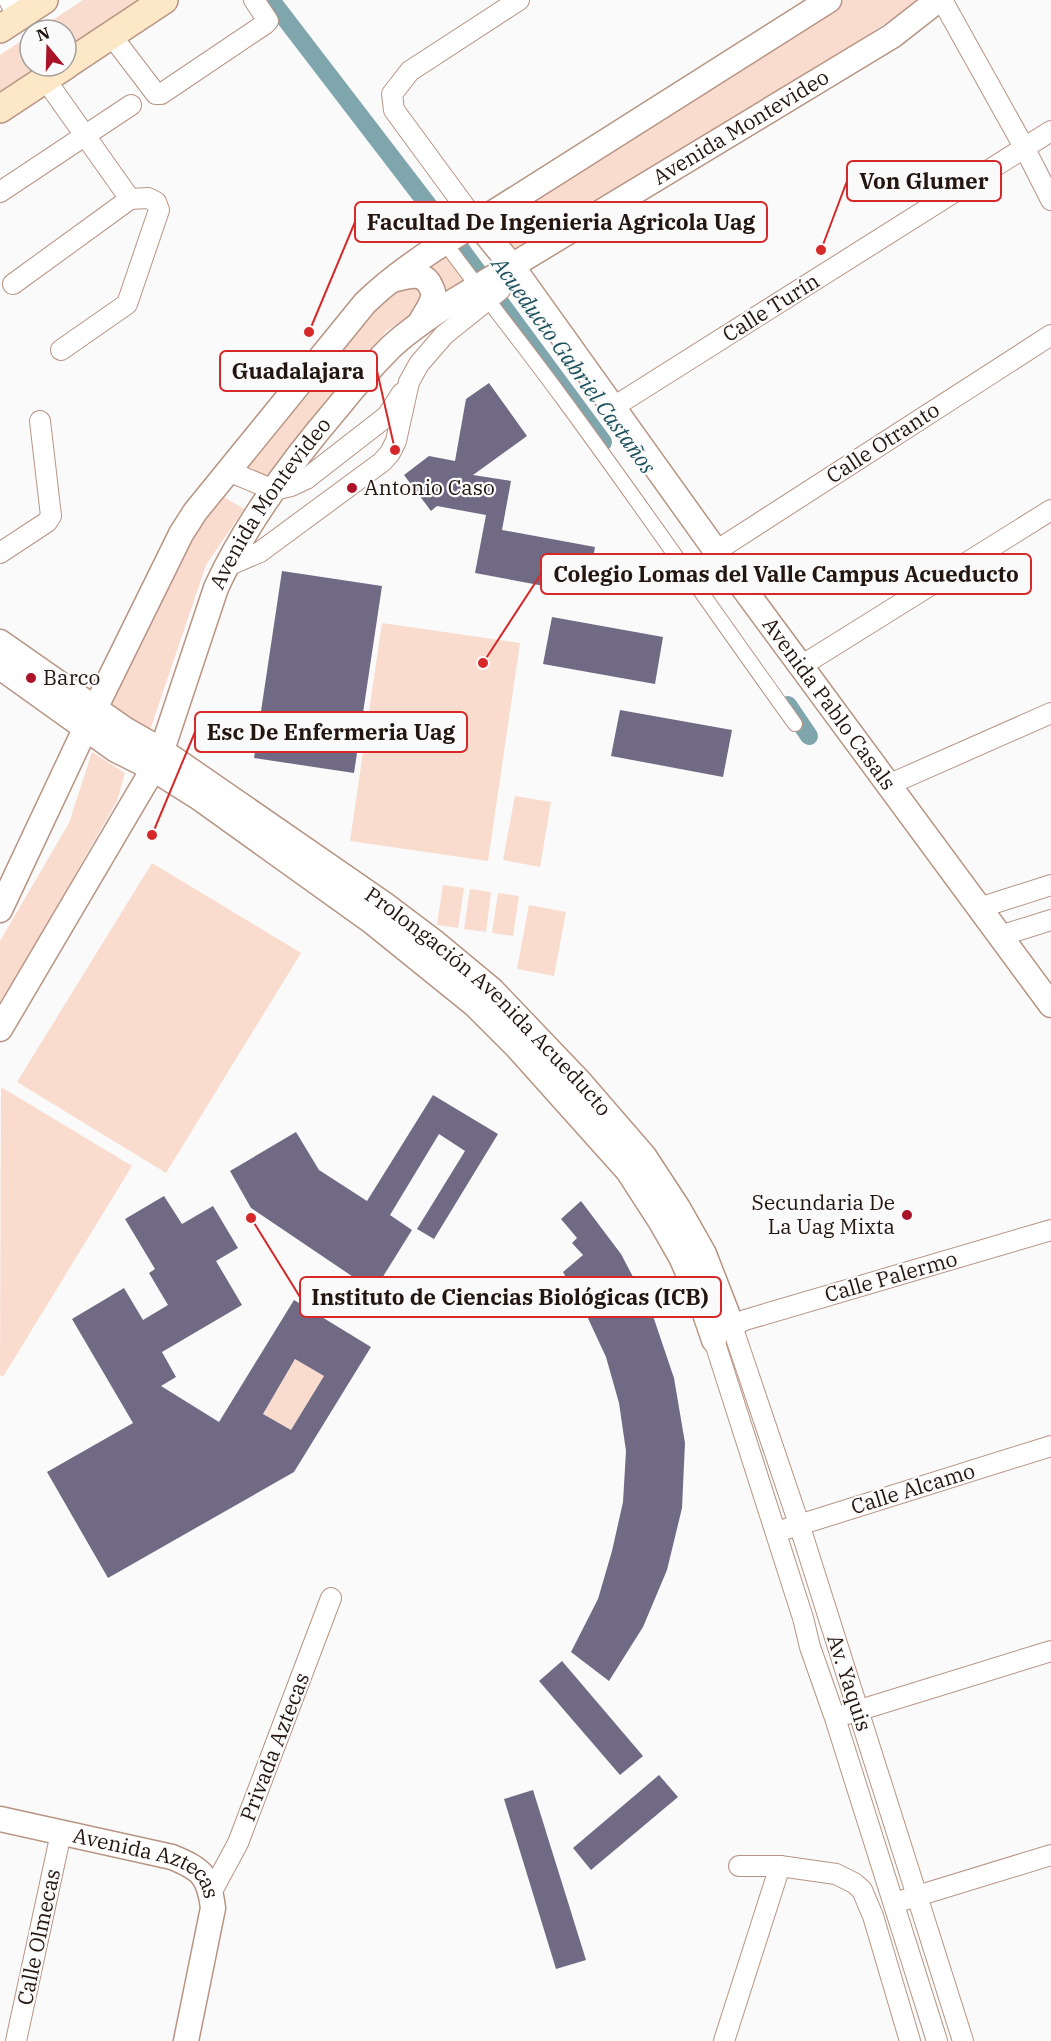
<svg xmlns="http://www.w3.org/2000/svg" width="1051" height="2041" viewBox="0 0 1051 2041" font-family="'IBM Plex Serif',serif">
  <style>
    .green { fill: #f9dcce }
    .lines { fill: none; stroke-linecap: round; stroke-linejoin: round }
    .canal { stroke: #7fa5ad; stroke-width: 18 }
    .building { fill: #706a85; fill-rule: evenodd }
    .pedestrian-casing { stroke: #b79483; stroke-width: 16 }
    .minor-casing { stroke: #b79483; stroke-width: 22 }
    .tertiary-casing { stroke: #b79483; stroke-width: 27 }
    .secondary-casing { stroke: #b79483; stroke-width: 30 }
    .pedestrian { stroke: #fff; stroke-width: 14 }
    .minor { stroke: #fff; stroke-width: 20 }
    .tertiary { stroke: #fff; stroke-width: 24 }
    .secondary { stroke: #fce7c7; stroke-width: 27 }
    .poi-dot { fill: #a91227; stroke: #fafafa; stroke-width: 2 }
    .labels { text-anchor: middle; stroke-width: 4.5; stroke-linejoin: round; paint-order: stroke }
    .street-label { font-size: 21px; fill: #231610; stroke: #fafafa }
    .poi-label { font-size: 21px; fill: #231610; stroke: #fafafa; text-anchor: start }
    .water-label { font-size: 22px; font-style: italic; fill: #1b515c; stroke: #fafafa }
    .leader { fill: none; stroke: #d62828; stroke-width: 2 }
    .callout-dot { fill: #d62828; stroke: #fafafa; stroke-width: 2 }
    .callout { fill: #fafafa; stroke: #d62828; stroke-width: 2 }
    .callout-label { font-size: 22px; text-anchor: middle; font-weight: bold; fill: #231610 }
  </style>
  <rect width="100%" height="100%" fill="#fafafa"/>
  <!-- green -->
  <g class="green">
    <polygon points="83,0 152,0 66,56 66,30 38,30"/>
    <polygon points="836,0 921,0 696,147 517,257 488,224"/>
    <polygon points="30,35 30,66 51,66 0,99 0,55"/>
    <polygon points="450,254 465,280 386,331 268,483 235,469 342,336 385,300"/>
    <polygon points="217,493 244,509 206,565 147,739 105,709 135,643"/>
    <polygon points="382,623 520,643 488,861 350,841"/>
    <polygon points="92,752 125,773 117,801 0,1006 0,941 69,823"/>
    <polygon points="515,796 551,802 540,867 503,860"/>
    <polygon points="152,863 301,953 166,1173 17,1082"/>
    <polygon points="443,885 464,888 458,928 437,925"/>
    <polygon points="470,889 491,892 486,932 464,929"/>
    <polygon points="498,893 519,896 513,936 492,933"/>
    <polygon points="529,905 566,912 554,976 517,969"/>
    <polygon points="1,1087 132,1166 3,1377 0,1375"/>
    <polygon points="295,1359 324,1376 291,1430 263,1414"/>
  </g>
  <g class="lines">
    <!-- canal -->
    <g class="canal">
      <polyline points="271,0 435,214 603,442"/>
      <polyline points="788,705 809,736"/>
    </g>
  </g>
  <!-- building -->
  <g class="building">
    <polygon points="489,383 527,436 473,475 511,481 502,530 595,547 587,594 475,573 486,515 437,506 431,511 404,475 429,456 455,461 466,399"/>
    <polygon points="282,571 382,586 354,773 254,758"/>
    <polygon points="552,617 663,637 655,684 543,664"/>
    <polygon points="620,710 732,730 723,777 611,756"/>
    <polygon points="433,1095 498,1134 434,1239 417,1229 465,1151 439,1134 390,1215 412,1230 374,1291 251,1208 230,1171 296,1132 319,1170 367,1201"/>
    <path d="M164 1196 182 1224 213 1206 238 1248 216 1261 242 1305 162 1352 176 1377 161 1386 219 1422 294 1300 371 1347 294 1472 108 1578 47 1472 133 1423 72 1319 124 1288 143 1320 168 1305 149 1273 155 1269 125 1219ZM295 1359 324 1376 291 1430 263 1414Z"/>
    <polygon points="581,1201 621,1254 652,1313 674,1378 685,1443 682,1508 667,1570 643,1627 609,1681 571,1652 598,1599 612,1551 623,1502 626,1451 619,1403 606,1357 586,1314 563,1272 583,1255 572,1243 577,1238 561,1219"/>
    <polygon points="562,1661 643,1756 620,1775 539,1681"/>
    <polygon points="659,1775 678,1797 591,1870 573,1848"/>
    <polygon points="533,1790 586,1960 556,1969 504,1799"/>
  </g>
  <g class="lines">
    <defs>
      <path id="pedestrian" d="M432 225C474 284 520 340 563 399 642 506 717 616 795 724"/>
      <g id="minor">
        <polyline points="9,0 18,17"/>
        <polyline points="942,0 1024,147 1051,200"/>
        <polyline points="111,35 156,94 161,94 265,24 268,21 254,0"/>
        <polyline points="45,79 130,199"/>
        <polyline points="0,192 131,105"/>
        <polyline points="477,223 394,110 392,94 410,71 519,0"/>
        <polyline points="13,284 130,199 148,198 156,202 159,210 127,304 61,350"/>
        <polyline points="612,408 1051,131"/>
        <polyline points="228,471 274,490 291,486 306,479 387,416 402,393"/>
        <polyline points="716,551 1051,335"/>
        <polyline points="0,553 47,522 51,516 40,421"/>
        <polyline points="225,567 260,552 382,462 390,453 396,441 409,382 419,364 444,335 500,290 512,266"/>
        <polyline points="801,666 1051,510"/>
        <polyline points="888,785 1051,713"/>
        <polyline points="979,908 1051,885"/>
        <polyline points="1000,936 1051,920"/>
        <polyline points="714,1340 803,1618 810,1647 835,1718 937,2041"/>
        <polyline points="786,1529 1051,1446"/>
        <polyline points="847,1714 1051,1651"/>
        <polyline points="739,1866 780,1866 836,1874 854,1883 862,1890 873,1916 910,2041"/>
        <polyline points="211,1893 238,1843 331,1598"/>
        <polyline points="904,1900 1051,1855"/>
        <polyline points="16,2041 61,1833"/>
        <polyline points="724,2041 780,1866"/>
        <polyline points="963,2041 799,1524 732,1326 745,1320 1051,1230"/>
      </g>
      <g id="tertiary">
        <path id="s1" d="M477 223 512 266 716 551 1051 1005"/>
        <path d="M393 280C407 276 424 270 431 287 433 291 434 292 433 297 432 305 424 315 420 323"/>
        <path id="s2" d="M0 642 126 730 161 750 384 904 433 941 492 990 580 1082 644 1156 678 1208 704 1254 732 1326"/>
        <polyline points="0,667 116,750 152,768 198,797 371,921 475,1005 517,1047 628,1171 661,1222 681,1257 701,1302 714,1340"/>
        <path d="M0 910 86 727 181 534 195 512 365 303C398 271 437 246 477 223L829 0"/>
        <path id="s3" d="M0 1029 146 781 164 744 216 588C246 522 291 462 338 407 354 387 371 367 389 349 405 333 425 320 444 307L892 36 938 0"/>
        <path id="s4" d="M0 1819 172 1857C201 1869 209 1875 213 1908L186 2041"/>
      </g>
      <g id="secondary">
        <polyline points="0,29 44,0"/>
        <polyline points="66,65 164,0"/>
        <polyline points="0,109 65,66"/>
      </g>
    </defs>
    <!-- pedestrian casing -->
    <use href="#pedestrian" class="pedestrian-casing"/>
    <!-- minor casing -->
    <use href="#minor" class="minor-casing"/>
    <!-- tertiary casing -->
    <use href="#tertiary" class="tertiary-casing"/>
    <!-- secondary casing -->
    <use href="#secondary" class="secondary-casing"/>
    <!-- pedestrian -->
    <use href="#pedestrian" class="pedestrian"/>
    <!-- minor -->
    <use href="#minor" class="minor"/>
    <!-- tertiary -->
    <use href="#tertiary" class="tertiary"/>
    <!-- secondary -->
    <use href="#secondary" class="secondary"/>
  </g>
  <!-- markers -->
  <g class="poi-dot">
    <circle cx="352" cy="488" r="6"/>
    <circle cx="31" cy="678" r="6"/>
    <circle cx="907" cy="1215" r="6"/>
  </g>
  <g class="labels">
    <!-- street labels -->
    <g class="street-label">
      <text dy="7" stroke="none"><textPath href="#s3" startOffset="1206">Avenida Montevideo</textPath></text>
      <text transform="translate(771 308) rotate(-32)" y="7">Calle Turín</text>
      <text transform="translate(883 443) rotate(-33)" y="7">Calle Otranto</text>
      <text dy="7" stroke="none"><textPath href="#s3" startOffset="594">Avenida Montevideo</textPath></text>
      <text dy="7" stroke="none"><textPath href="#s1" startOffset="596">Avenida Pablo Casals</textPath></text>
      <text dy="7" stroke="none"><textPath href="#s2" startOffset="608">Prolongación Avenida Acueducto</textPath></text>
      <text transform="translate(891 1277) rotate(-16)" y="7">Calle Palermo</text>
      <text transform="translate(913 1489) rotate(-17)" y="7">Calle Alcamo</text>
      <text transform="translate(849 1683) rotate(72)" y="7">Av. Yaquis</text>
      <text transform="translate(275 1747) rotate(-69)" y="7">Privada Aztecas</text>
      <text dy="7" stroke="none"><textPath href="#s4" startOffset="156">Avenida Aztecas</textPath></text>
      <text transform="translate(39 1937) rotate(-78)" y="7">Calle Olmecas</text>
    </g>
    <!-- poi labels -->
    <g class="poi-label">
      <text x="364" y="495">Antonio Caso</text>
      <text x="43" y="685">Barco</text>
      <text x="895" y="1210" text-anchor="end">Secundaria De<tspan x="895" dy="24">La Uag Mixta</tspan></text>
    </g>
    <!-- water labels -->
    <g class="water-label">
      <text transform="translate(574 365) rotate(54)" y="8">Acueducto Gabriel Castaños</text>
    </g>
  </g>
  <!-- callouts -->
  <path class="leader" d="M821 250L847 181M309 332L355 222M395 450L377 371M483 663L541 574M152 835L195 732M251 1218L300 1297"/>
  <g class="callout-dot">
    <circle cx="821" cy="250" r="6"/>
    <circle cx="309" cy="332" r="6"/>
    <circle cx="395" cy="450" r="6"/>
    <circle cx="483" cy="663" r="6"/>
    <circle cx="152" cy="835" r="6"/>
    <circle cx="251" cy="1218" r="6"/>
  </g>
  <g class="callout">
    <rect x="847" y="161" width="154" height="40" rx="6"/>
    <rect x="355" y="202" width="412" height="40" rx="6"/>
    <rect x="220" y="351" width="157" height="40" rx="6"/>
    <rect x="541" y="554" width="490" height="40" rx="6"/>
    <rect x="195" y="712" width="272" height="40" rx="6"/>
    <rect x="300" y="1277" width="421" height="40" rx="6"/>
  </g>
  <g class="callout-label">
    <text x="924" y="189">Von Glumer</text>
    <text x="561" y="230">Facultad De Ingenieria Agricola Uag</text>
    <text x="298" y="379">Guadalajara</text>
    <text x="786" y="582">Colegio Lomas del Valle Campus Acueducto</text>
    <text x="331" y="740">Esc De Enfermeria Uag</text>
    <text x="510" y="1305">Instituto de Ciencias Biológicas (ICB)</text>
  </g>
  <!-- north arrow -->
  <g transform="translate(48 48) rotate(341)"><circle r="28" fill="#fafafa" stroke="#a49f9c" stroke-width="1.5"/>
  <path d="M0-4.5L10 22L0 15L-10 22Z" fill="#a91227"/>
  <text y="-9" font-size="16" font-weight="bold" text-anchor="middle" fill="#231610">N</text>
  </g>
</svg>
